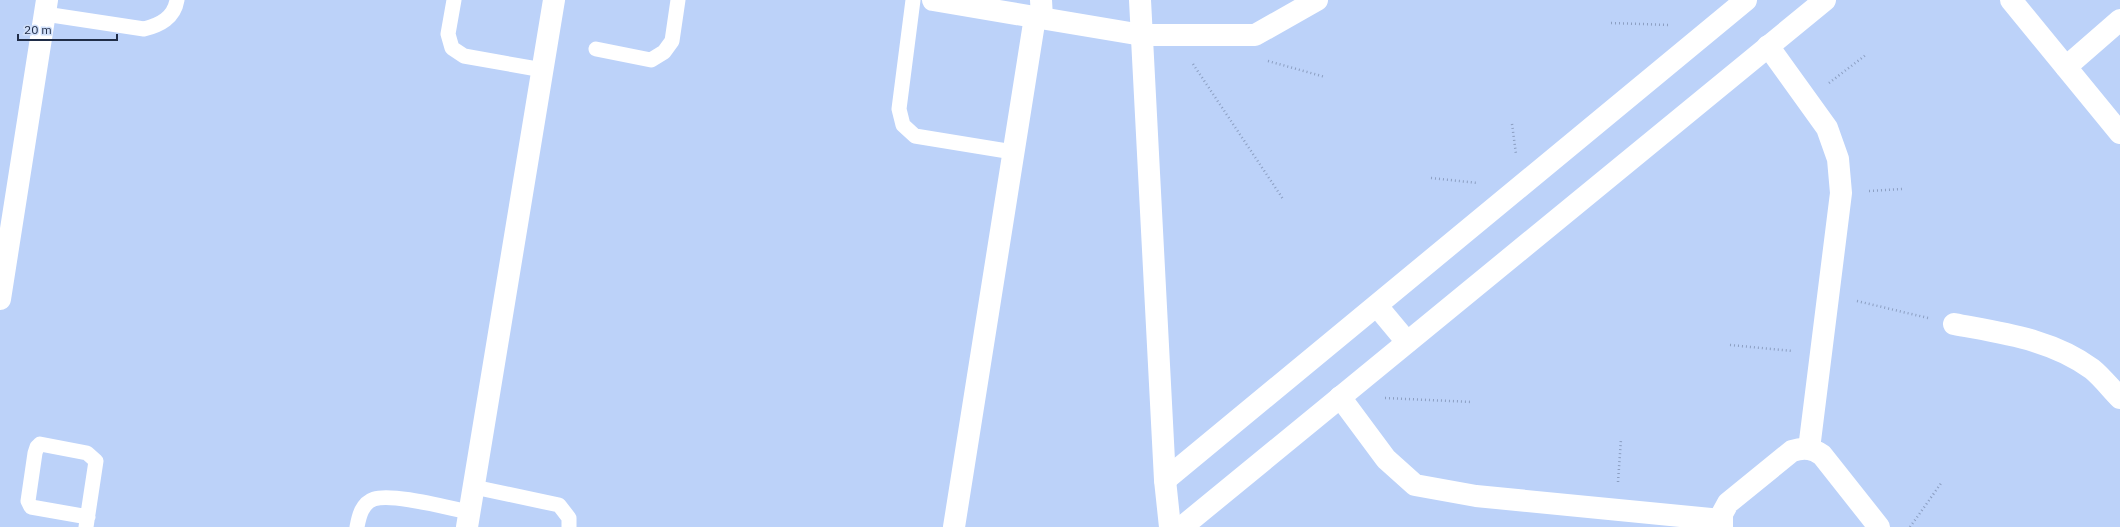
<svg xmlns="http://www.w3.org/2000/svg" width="2120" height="527" viewBox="0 0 2120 527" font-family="'IBM Plex Sans',sans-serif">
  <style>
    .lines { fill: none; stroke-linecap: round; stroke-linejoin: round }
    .path { stroke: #8c9fc2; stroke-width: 2.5; stroke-dasharray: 1 3; stroke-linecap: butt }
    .lane { stroke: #fff; stroke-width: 15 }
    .street { stroke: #fff; stroke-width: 22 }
  </style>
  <rect width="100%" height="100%" fill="#bcd2f9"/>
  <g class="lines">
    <!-- path -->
    <g class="path">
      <polyline points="1611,23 1670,25"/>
      <polyline points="1268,61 1325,77"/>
      <polyline points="1193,64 1283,199"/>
      <polyline points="1829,83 1867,54"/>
      <polyline points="1512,124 1516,154"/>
      <polyline points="1431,178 1478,183"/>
      <polyline points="1869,191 1903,189"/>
      <polyline points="1857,301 1928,318"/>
      <polyline points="1730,345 1793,351"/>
      <polyline points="1385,398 1472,402"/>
      <polyline points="1618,482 1621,439"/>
      <polyline points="1910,527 1942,482"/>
    </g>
    <!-- lane -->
    <g class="lane">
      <polyline points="454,0 448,34 452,48 464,56 543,70"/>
      <polyline points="913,0 899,109 903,125 915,136 1013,152"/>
      <path d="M45 14 144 29C160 25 174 18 177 0"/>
      <polyline points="596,49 651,60 664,52 672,41 678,0"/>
      <polyline points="474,487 559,505 569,518 569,527"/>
      <polyline points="86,527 96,461 87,453 40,444 37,447 35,453 28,501 31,507 88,517"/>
      <path d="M357 527C359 516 362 503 374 499 393 493 448 508 469 512"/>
    </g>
    <!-- street -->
    <g class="street">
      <polyline points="933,0 1142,35 1255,35 1317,0"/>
      <polyline points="1041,0 1042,18"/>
      <polyline points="1140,0 1165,480 1170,527"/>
      <polyline points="2011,0 2120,133"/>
      <polyline points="1768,46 1827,128 1838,159 1841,193 1809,449"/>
      <polyline points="2066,67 2120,20"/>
      <polyline points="0,299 47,0"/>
      <polyline points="1377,306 1407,342"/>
      <path d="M1954 324C2001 333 2052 339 2092 369 2102 377 2111 389 2120 398"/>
      <polyline points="1340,397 1386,459 1415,485 1476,496 1721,520"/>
      <polyline points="1165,480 1746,0"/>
      <polyline points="467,527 554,0"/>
      <polyline points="954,527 1035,17"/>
      <polyline points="1182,527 1825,0"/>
      <path d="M1722 527V514L1728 503 1792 451C1804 447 1812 448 1822 455L1879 527"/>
    </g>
  </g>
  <!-- scale -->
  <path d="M18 34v6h99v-6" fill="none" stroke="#202d47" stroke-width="2"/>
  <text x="24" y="34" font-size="12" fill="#202d47" stroke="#d0dff9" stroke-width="3" paint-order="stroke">20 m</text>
</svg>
